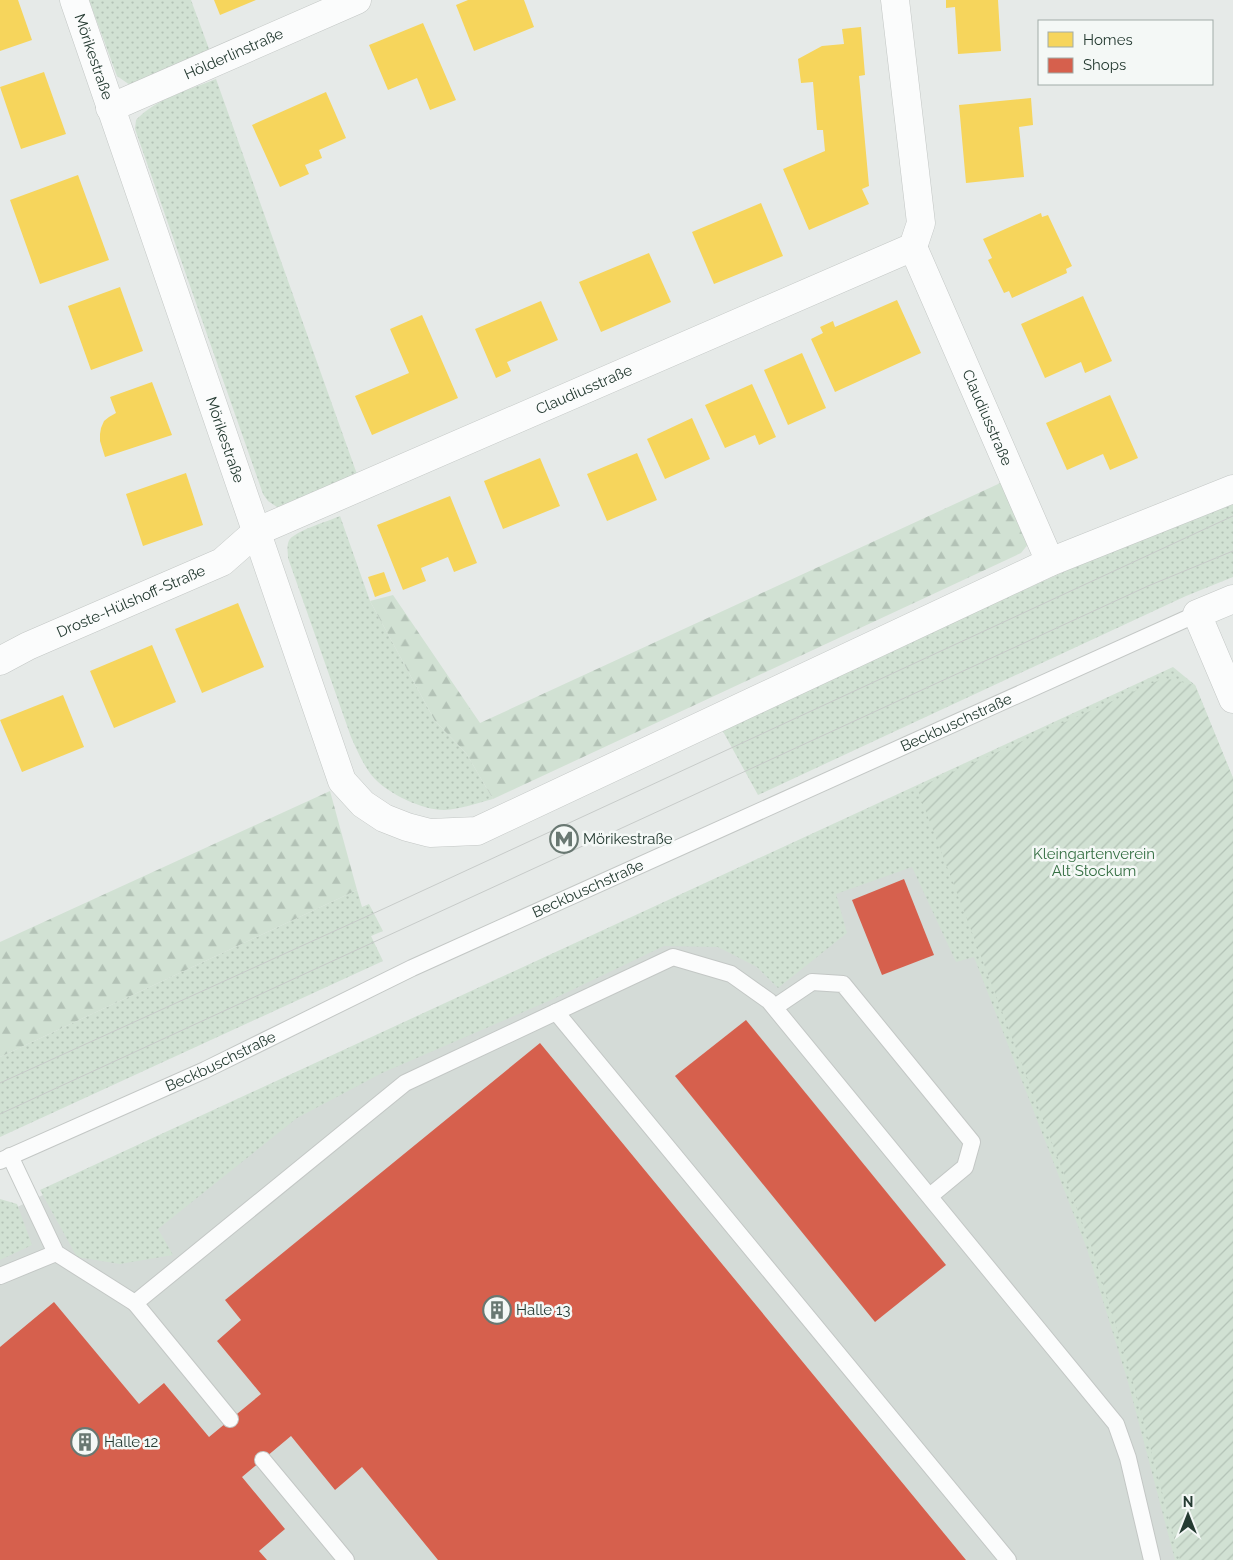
<svg xmlns="http://www.w3.org/2000/svg" width="1233" height="1560" viewBox="0 0 1233 1560" font-family="Raleway,sans-serif">
  <style>
    .built { fill: #d4dbd7 }
    .grass { fill: url(#grass-dots) }
    .forest { fill: url(#forest-firs) }
    .garden { fill: url(#garden-furrows) }
    .homes { fill: #f6d55c }
    .shops { fill: #d6604d }
    .lines { fill: none; stroke-linecap: round; stroke-linejoin: round }
    .service-casing { stroke: #c3c7c5; stroke-width: 18 }
    .minor-casing { stroke: #c3c7c5; stroke-width: 29 }
    .service { stroke: #fbfcfc; stroke-width: 16 }
    .minor { stroke: #fbfcfc; stroke-width: 28 }
    .tram { stroke: #c7cbc9; stroke-width: 1 }
    .labels { text-anchor: middle; stroke-width: 5; stroke-linejoin: round; paint-order: stroke }
    .street-label { font-size: 15px; fill: #253b32; stroke: #f4f8f6 }
    .poi-label { font-size: 15px; fill: #253b32; stroke: #f4f8f6; text-anchor: start }
    .park-label { font-size: 15px; fill: #346e42; stroke: #f4f8f6 }
  </style>
  <defs>
    <pattern id="grass-dots" width="8" height="8" patternUnits="userSpaceOnUse" patternTransform="scale(1.25)"><rect width="8" height="8" fill="#d1e1d3"/><path d="M2 2h.1M6 6h.1" fill="none" stroke="#b3c2b6" stroke-width="1.8" stroke-linecap="round"/></pattern>
    <pattern id="forest-firs" width="22" height="20" patternUnits="userSpaceOnUse" patternTransform="scale(1.25)"><rect width="22" height="20" fill="#d1e1d3"/><path d="M5 1l3.5 6h-7zM16 11l3.5 6h-7z" fill="#b3c2b6"/></pattern>
    <pattern id="garden-furrows" width="10" height="10" patternUnits="userSpaceOnUse" patternTransform="scale(1.25)"><rect width="10" height="10" fill="#d1e1d3"/><path d="M-1 1l2-2M0 10L10 0M9 11l2-2" fill="none" stroke="#b3c2b6"/></pattern>
  </defs>
  <rect width="100%" height="100%" fill="#e6eae8"/>
  <!-- built -->
  <polygon class="built" points="917,788 1092,1248 1180,1560 0,1560 0,1215"/>
  <!-- grass -->
  <g class="grass">
    <polygon points="89,0 191,0 212,57 130,85 117,76"/>
    <path d="M216 79 358 477 288 505 277 507 268 501 263 494 135 129 136 120C157 98 189 90 216 79Z"/>
    <polygon points="1233,494 1233,577 1186,596 758,795 720,726 1046,580"/>
    <path d="M340 516 370 601 435 721 466 753 493 799C478 803 460 809 444 810 422 810 389 794 374 778 364 767 357 750 351 737L288 558C288 552 286 544 290 539 298 530 329 521 340 516Z"/>
    <polygon points="1173,667 1195,685 1233,778 1208,1560 1175,1560 1128,1382 1087,1249 974,957 956,962 912,867 836,894 847,933 778,988 757,967 718,947 664,946 551,1000 382,1073 297,1118 158,1229 173,1255 120,1264 77,1257 40,1190"/>
    <polygon points="357,890 362,907 369,904 383,931 371,936 383,961 0,1137 0,1057"/>
    <polygon points="0,1199 17,1204 32,1245 0,1260"/>
  </g>
  <!-- forest -->
  <g class="forest">
    <polygon points="1009,479 1029,543 1021,553 493,799 466,753 435,721 370,601 393,595 480,723"/>
    <polygon points="330,791 357,890 0,1057 0,942"/>
  </g>
  <!-- garden -->
  <polygon class="garden" points="1164,678 1195,685 1233,778 1233,1560 1180,1560 1132,1378 1092,1248 917,788"/>
  <!-- homes -->
  <g class="homes">
    <polygon points="0,0 18,0 32,40 0,51"/>
    <polygon points="214,0 256,0 220,15"/>
    <polygon points="468,0 524,0 534,27 474,51 456,5"/>
    <polygon points="946,0 998,0 1001,51 958,54 955,7 946,8"/>
    <polygon points="423,23 456,100 430,110 417,78 388,90 369,45"/>
    <polygon points="861,27 865,75 859,76 869,186 862,189 869,204 809,230 783,169 825,151 823,130 817,130 813,82 801,83 798,59 822,46 844,44 842,29"/>
    <polygon points="44,72 66,134 21,149 0,87"/>
    <polygon points="326,92 346,138 319,150 322,158 305,165 309,174 280,187 252,125"/>
    <polygon points="1031,98 1033,125 1019,127 1024,177 966,183 959,105"/>
    <polygon points="78,175 109,260 40,284 10,200"/>
    <polygon points="761,203 783,256 714,284 692,232"/>
    <polygon points="1041,213 1042,217 1048,215 1072,266 1066,269 1067,273 1012,298 1009,291 1004,293 988,260 992,258 983,239"/>
    <polygon points="649,253 671,302 601,332 579,282"/>
    <polygon points="120,287 143,351 91,370 68,306"/>
    <polygon points="1083,296 1112,361 1085,373 1081,362 1045,378 1021,324"/>
    <polygon points="897,300 921,353 835,392 811,339 823,333 820,327 833,321 835,327"/>
    <polygon points="541,301 558,340 507,362 511,371 496,378 475,329"/>
    <polygon points="422,315 458,398 372,435 355,396 409,373 390,329"/>
    <polygon points="802,353 826,408 788,425 764,370"/>
    <polygon points="152,382 172,435 105,457 100,441 100,434 101,428 104,421 109,417 116,413 110,397"/>
    <polygon points="752,384 776,437 759,445 755,435 725,448 705,405"/>
    <polygon points="1110,395 1138,458 1110,470 1103,454 1067,470 1046,423"/>
    <polygon points="692,418 710,459 665,479 647,439"/>
    <polygon points="637,453 657,500 607,521 587,474"/>
    <polygon points="540,458 560,506 503,529 484,481"/>
    <polygon points="186,473 203,525 143,546 126,494"/>
    <polygon points="450,496 477,563 454,572 448,557 421,568 426,581 403,590 377,525"/>
    <polygon points="384,572 391,591 375,597 368,577"/>
    <polygon points="238,603 264,667 202,693 175,629"/>
    <polygon points="152,645 176,702 114,728 90,671"/>
    <polygon points="63,695 84,747 22,772 0,720"/>
  </g>
  <!-- shops -->
  <g class="shops">
    <polygon points="904,879 934,955 882,975 852,900"/>
    <polygon points="746,1020 946,1265 875,1322 675,1076"/>
    <polygon points="540,1043 966,1560 438,1560 362,1467 335,1490 291,1436 242,1477 285,1529 259,1551 267,1560 0,1560 0,1347 54,1302 139,1404 164,1383 209,1437 261,1394 217,1341 241,1320 225,1300"/>
  </g>
  <g class="lines">
    <defs>
      <g id="service">
        <polyline points="775,1007 812,982 843,984 972,1142 965,1167 930,1196"/>
        <polyline points="556,1012 1008,1560"/>
        <polyline points="10,1156 56,1253 135,1303"/>
        <path id="s1" d="M0 1161 205 1070 412 968 1197 614"/>
        <polyline points="0,1276 56,1253"/>
        <polyline points="230,1419 135,1303 405,1083 673,957 731,974 769,1001 1116,1424 1128,1458 1152,1560"/>
        <polyline points="263,1460 346,1560"/>
      </g>
      <g id="minor">
        <path id="s2" d="M74 0 342 781 363 804 384 818 407 827 430 833 477 831 1050 562 1233 489"/>
        <path id="s3" d="M110 108 357 0"/>
        <path id="s4" d="M913 247 1050 562"/>
        <polyline points="1233,599 1197,614 1233,699"/>
        <path id="s5" d="M0 661 28 646 222 562 256 532 913 247 921 223 895 0"/>
      </g>
    </defs>
    <!-- service casing -->
    <use href="#service" class="service-casing"/>
    <!-- minor casing -->
    <use href="#minor" class="minor-casing"/>
    <!-- service -->
    <use href="#service" class="service"/>
    <!-- minor -->
    <use href="#minor" class="minor"/>
    <!-- tram -->
    <g class="tram">
      <polyline points="0,1083 383,909 1233,516"/>
      <polyline points="0,1114 1148,586 1233,551"/>
    </g>
  </g>
  <!-- icons -->
  <defs>
    <symbol id="metro-ring" viewBox="-11 -11 22 22"><circle r="9.5" fill="#f4f8f6" stroke="#697872" stroke-width="1.5"/><path d="M-5.5 5V-5H-3L0 0L3-5H5.5V5H3V-.5L0 4L-3-.5V5Z" fill="#697872"/></symbol>
    <symbol id="building-ring" viewBox="-11 -11 22 22"><circle r="9.5" fill="#f4f8f6" stroke="#697872" stroke-width="1.5"/><path d="M-4-6H4V6H1V3H-1V6H-4ZM-2.5-4.3h1.7v1.8h-1.7ZM.8-4.3h1.7v1.8H.8ZM-2.5-1h1.7V.8h-1.7ZM.8-1h1.7V.8H.8Z" fill="#697872"/></symbol>
  </defs>
  <g fill-rule="evenodd">
    <use href="#metro-ring" x="548" y="823" width="32" height="32"/>
    <use href="#building-ring" x="481" y="1294" width="32" height="32"/>
    <use href="#building-ring" x="69" y="1426" width="32" height="32"/>
  </g>
  <g class="labels">
    <!-- street labels -->
    <g class="street-label">
      <text dy="5" stroke="none"><textPath href="#s3" startOffset="135">Hölderlinstraße</textPath></text>
      <text dy="5" stroke="none"><textPath href="#s2" startOffset="60">Mörikestraße</textPath></text>
      <text dy="5" stroke="none"><textPath href="#s5" startOffset="646">Claudiusstraße</textPath></text>
      <text dy="5" stroke="none"><textPath href="#s4" startOffset="186">Claudiusstraße</textPath></text>
      <text dy="5" stroke="none"><textPath href="#s2" startOffset="465">Mörikestraße</textPath></text>
      <text dy="5" stroke="none"><textPath href="#s5" startOffset="144">Droste-Hülshoff-Straße</textPath></text>
      <text dy="5" stroke="none"><textPath href="#s1" startOffset="1052">Beckbuschstraße</textPath></text>
      <text dy="5" stroke="none"><textPath href="#s1" startOffset="648">Beckbuschstraße</textPath></text>
      <text dy="5" stroke="none"><textPath href="#s1" startOffset="242">Beckbuschstraße</textPath></text>
    </g>
    <!-- poi labels -->
    <g class="poi-label">
      <text x="583" y="844">Mörikestraße</text>
      <text x="516" y="1315">Halle 13</text>
      <text x="104" y="1447">Halle 12</text>
    </g>
    <!-- park labels -->
    <g class="park-label">
      <text x="1094" y="859">Kleingartenverein<tspan x="1094" dy="17">Alt Stockum</tspan></text>
    </g>
  </g>
  <!-- legend -->
  <rect x="1038" y="20" width="175" height="65" fill="#f4f8f6" stroke="#a1aca8"/>
  <rect x="1048" y="32" width="25" height="15" fill="#f6d55c" stroke="#a1aca8"/>
  <text x="1083" y="45" font-size="15" fill="#253b32">Homes</text>
  <rect x="1048" y="58" width="25" height="15" fill="#d6604d" stroke="#a1aca8"/>
  <text x="1083" y="70" font-size="15" fill="#253b32">Shops</text>
  <!-- north arrow -->
  <g transform="translate(1188 1515)" stroke="#f4f8f6" stroke-width="4" paint-order="stroke">
  <path d="M0-4L9 19L0 12L-9 19Z" fill="#253b32"/>
  <text y="-8" font-size="14" font-weight="bold" text-anchor="middle" fill="#253b32">N</text>
  </g>
</svg>
